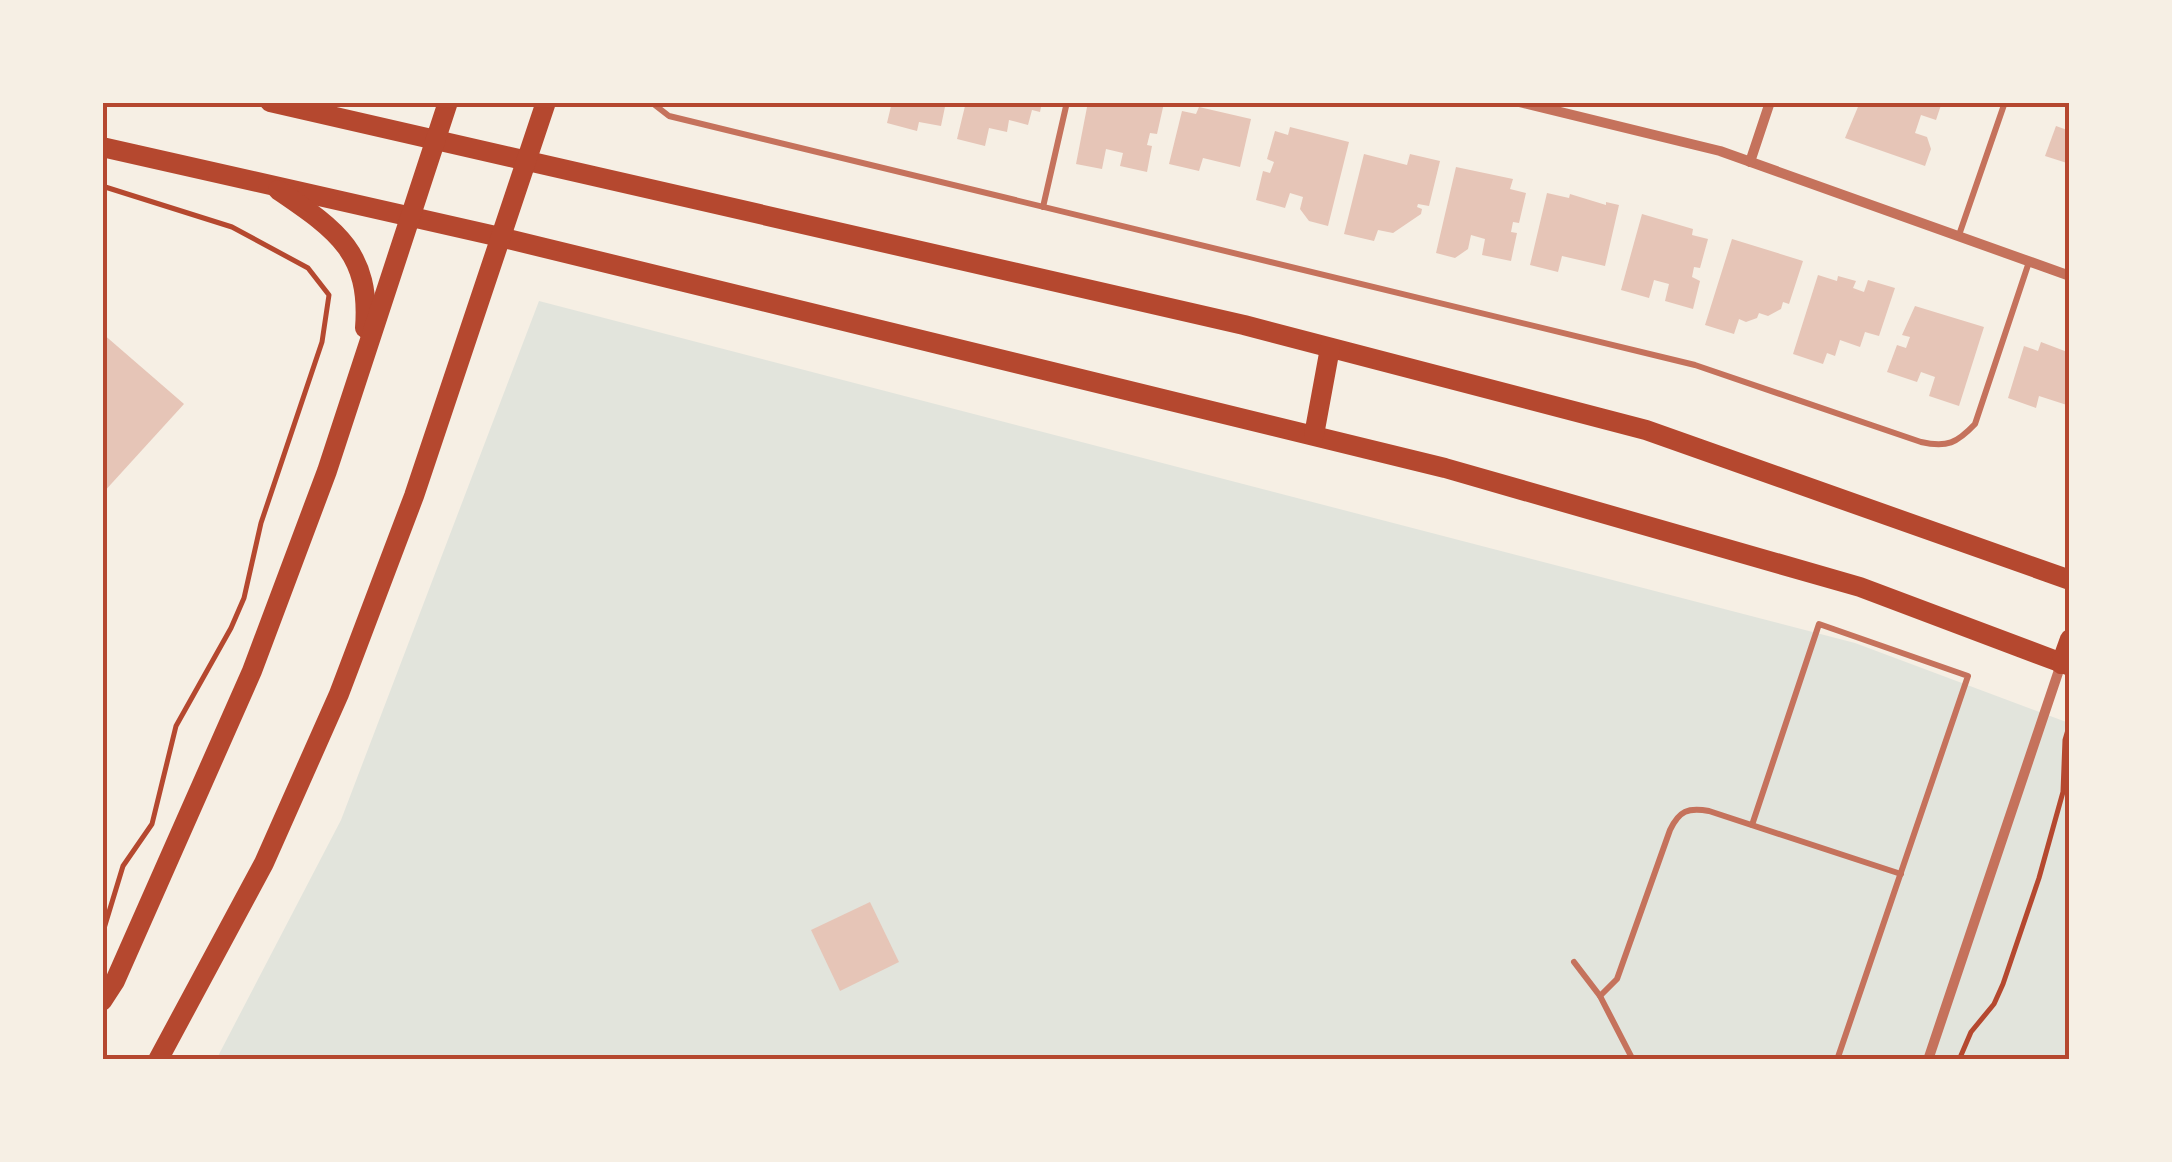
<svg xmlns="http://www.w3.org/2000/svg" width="2172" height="1162" viewBox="0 0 2172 1162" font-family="Jost,sans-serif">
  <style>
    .green { fill: #e2e4dc }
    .building { fill: #e6c5b7 }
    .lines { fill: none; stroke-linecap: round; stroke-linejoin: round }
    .path { stroke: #b5482f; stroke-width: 5 }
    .service { stroke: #c5725c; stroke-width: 6 }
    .minor { stroke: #c5725c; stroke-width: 10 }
    .secondary { stroke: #b5482f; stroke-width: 20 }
    .neatline { fill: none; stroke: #b5482f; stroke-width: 4 }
  </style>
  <rect width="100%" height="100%" fill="#f6efe4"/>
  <!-- green -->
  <polygon class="green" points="539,301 1855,643 2069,723 2069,1059 216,1060 341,820"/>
  <!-- building -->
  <g class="building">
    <polygon points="892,102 946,102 941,126 919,122 917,131 887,123"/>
    <polygon points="966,102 1042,102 1040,112 1032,110 1028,125 1009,120 1007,132 989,128 985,146 957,139"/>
    <polygon points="1088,102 1164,103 1157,134 1150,133 1147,145 1152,146 1147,172 1120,166 1123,153 1106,149 1102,169 1076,164"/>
    <polygon points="1860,102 1942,102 1936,120 1921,115 1915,133 1927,137 1931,149 1925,166 1845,138"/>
    <polygon points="1199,107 1251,119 1240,167 1203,158 1199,171 1169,164 1182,111 1196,114"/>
    <polygon points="2056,126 2070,131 2070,164 2045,156"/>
    <polygon points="1290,127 1349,142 1328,226 1309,221 1300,209 1303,197 1290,193 1285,208 1256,200 1263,171 1270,173 1274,162 1267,159 1275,131 1288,135"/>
    <polygon points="1364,154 1407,165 1410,154 1440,161 1429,206 1418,204 1417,207 1422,209 1421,214 1393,233 1378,230 1374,241 1344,234"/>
    <polygon points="1456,167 1513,179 1510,189 1526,193 1519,223 1513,222 1511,232 1517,233 1511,261 1482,255 1485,239 1471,235 1468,249 1455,258 1436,253"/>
    <polygon points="1547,193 1569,198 1570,194 1606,205 1606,202 1619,205 1605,266 1562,256 1558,272 1530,265"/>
    <polygon points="1642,214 1693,229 1692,235 1708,239 1700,268 1694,267 1692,277 1700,281 1693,309 1665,301 1669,284 1654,280 1649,298 1621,290"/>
    <polygon points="1732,239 1803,261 1789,304 1783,302 1781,309 1768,316 1759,313 1757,318 1746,322 1739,319 1734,334 1705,325"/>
    <polygon points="1818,275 1837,281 1838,276 1856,281 1853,288 1864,292 1868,280 1895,288 1879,336 1865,332 1860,347 1840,340 1835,356 1827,353 1823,364 1793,354"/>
    <polygon points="1915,306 1984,327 1959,406 1929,396 1935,377 1921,372 1917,382 1887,372 1897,345 1906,348 1910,337 1902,335"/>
    <polygon points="102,333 184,404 102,494"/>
    <polygon points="2041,342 2070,353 2070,406 2039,396 2036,408 2008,398 2024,346 2038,351"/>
    <polygon points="870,902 899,962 840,991 811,930"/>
  </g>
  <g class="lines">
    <!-- path -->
    <g class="path">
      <polyline points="102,186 232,227 308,268 329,295 322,342 261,523 244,598 231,628 176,726 152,824 123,866 102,935"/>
      <polyline points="1959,1060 1971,1032 1994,1004 2003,984 2039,878 2063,792 2065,740 2070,723"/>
    </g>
    <!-- service -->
    <g class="service">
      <path d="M651 102 669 116 1695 365 1921 442C1947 448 1957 443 1975 424L2029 262"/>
      <polyline points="1043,207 1067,102"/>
      <polyline points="1959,235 2005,102"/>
      <polyline points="1752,825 1819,624 1968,676 1837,1060"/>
      <polyline points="1574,962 1600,996 1633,1060"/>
      <path d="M1600 996 1617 979 1670 830C1679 811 1688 807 1709 811L1901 874"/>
    </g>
    <!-- minor -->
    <g class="minor">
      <polyline points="1519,102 1720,151 2070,276"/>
      <polyline points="1750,162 1770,102"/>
      <polyline points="1928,1060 2061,664"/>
    </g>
    <!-- secondary -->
    <g class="secondary">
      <polyline points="270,102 1244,325 1646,430 2070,580"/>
      <polyline points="102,147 500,237 1445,468 1860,587 2070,666"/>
      <path d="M278 190C335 229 371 252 365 328"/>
      <polyline points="1314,435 1330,348"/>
      <polyline points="2061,664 2070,639"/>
      <polyline points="102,1001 115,981 252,671 327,471 448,102"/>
      <polyline points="158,1060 264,863 339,694 414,496 546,102"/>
    </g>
  </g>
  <!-- border -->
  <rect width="2172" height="1162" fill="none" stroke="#f6efe4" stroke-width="210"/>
  <rect x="105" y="105" width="1962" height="952" class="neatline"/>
</svg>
